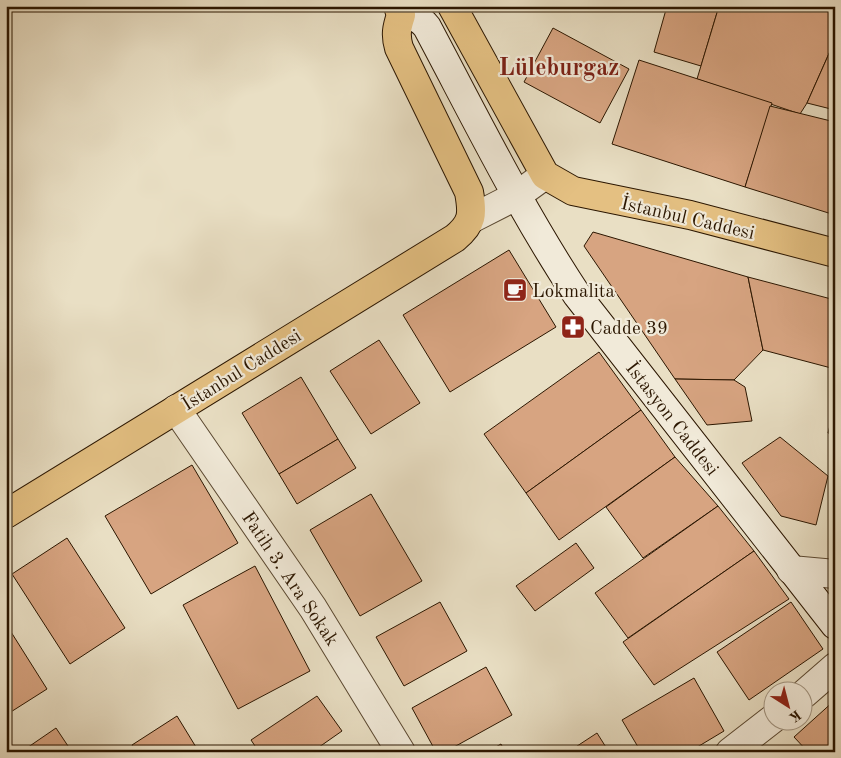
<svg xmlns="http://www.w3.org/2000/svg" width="841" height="758" viewBox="0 0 841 758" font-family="'Old Standard TT',serif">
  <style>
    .building { fill: #d7a481; stroke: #2b1600 }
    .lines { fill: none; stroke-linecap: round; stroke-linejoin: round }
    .pedestrian-casing { stroke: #5a4831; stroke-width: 30 }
    .minor-casing { stroke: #5a4831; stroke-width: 30 }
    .secondary-casing { stroke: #2b1600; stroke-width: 30 }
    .primary-casing { stroke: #2b1600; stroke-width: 30 }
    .pedestrian { stroke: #f1ead9; stroke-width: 28 }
    .minor { stroke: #f1ead9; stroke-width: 28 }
    .secondary { stroke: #f1ead9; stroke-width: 28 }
    .primary { stroke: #e4c082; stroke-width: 28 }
    .labels { text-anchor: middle; stroke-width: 4.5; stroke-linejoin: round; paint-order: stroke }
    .street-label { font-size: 19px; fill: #2b1600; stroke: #f1ead9 }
    .poi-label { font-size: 19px; fill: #2b1600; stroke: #f1ead9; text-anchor: start }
    .district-label { font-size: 24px; font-weight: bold; fill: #7a1f14; stroke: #f1ead9 }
  </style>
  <rect width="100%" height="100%" fill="#e9dfc4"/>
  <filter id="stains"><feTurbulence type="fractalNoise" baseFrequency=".004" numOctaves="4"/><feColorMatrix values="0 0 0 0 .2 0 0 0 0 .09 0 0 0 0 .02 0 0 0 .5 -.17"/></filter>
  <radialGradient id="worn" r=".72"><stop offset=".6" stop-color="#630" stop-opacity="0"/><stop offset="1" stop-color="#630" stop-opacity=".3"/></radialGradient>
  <!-- building -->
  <g class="building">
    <polygon points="667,6 719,6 701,66 654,52"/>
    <polygon points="719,6 825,6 830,7 835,10 835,40 807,103 800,114 697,79"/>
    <polygon points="553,28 629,69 600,123 524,82"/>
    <polygon points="835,40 835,110 807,103"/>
    <polygon points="639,60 772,103 745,187 612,144"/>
    <polygon points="770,106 835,122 835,215 745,187"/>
    <polygon points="593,232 748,277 763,350 734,380 675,379 584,246"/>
    <polygon points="509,250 556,327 450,392 403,315"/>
    <polygon points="748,277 835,300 835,369 763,350"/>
    <polygon points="379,340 420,403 371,434 330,371"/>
    <polygon points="599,352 641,410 526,493 484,434"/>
    <polygon points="301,377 338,439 279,474 242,413"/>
    <polygon points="675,379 734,380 745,387 752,421 707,425"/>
    <polygon points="835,406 835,434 828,433"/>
    <polygon points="641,410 675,457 559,540 526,493"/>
    <polygon points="780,437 828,476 816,525 781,516 742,463"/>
    <polygon points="338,439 356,468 297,504 279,474"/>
    <polygon points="675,457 718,506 643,558 606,507"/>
    <polygon points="192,465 238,543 151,594 105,516"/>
    <polygon points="371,494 422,581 360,616 310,530"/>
    <polygon points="718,506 754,551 628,638 595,593"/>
    <polygon points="67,538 125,628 70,664 12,574"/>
    <polygon points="576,543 594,568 535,611 516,586"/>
    <polygon points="754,551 789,599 654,685 623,642"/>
    <polygon points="255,566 310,671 238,709 183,605"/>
    <polygon points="440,602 467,651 404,686 376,637"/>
    <polygon points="791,602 823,649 749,700 717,652"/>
    <polygon points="6,624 47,689 6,715"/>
    <polygon points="486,667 512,715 445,752 436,752 412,708"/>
    <polygon points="694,678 724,731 689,752 641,752 622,720"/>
    <polygon points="317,696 342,731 312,752 259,752 251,740"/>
    <polygon points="835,700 835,752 808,752 794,737"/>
    <polygon points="177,716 199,752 136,752 132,745"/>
    <polygon points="56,728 72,752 21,752"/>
    <polygon points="597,733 609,752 568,752"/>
    <polygon points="501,744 505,752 487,752"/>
  </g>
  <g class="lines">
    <defs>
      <polyline id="pedestrian" points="471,219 516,196 545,175"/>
      <g id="minor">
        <polyline points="176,409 313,608 401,752"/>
        <polyline points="791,570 835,574"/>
        <polyline points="804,694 835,667"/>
        <polyline points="730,752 774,718"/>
      </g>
      <path id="secondary" d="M401 15C414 16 419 17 427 27 475 117 520 209 577 295L835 625"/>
      <g id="primary">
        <polyline points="452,6 545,175 573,191 690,215 835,253"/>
        <path d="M6 514 455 238C473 223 473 214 469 192L399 48C395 35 397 27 401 15L398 6"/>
      </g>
    </defs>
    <!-- pedestrian casing -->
    <use href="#pedestrian" class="pedestrian-casing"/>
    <!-- minor casing -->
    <use href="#minor" class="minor-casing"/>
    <!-- secondary casing -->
    <use href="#secondary" class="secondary-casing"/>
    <!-- primary casing -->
    <use href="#primary" class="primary-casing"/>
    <!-- pedestrian -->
    <use href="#pedestrian" class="pedestrian"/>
    <!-- minor -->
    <use href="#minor" class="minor"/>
    <!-- secondary -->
    <use href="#secondary" class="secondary"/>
    <!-- primary -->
    <use href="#primary" class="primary"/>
  </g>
  <!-- icons -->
  <defs>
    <symbol id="cafe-square" viewBox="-11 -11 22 22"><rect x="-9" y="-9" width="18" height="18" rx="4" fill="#8f2418" stroke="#f1ead9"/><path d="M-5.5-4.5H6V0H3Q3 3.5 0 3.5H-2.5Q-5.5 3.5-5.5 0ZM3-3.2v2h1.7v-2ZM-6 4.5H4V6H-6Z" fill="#fff"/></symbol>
    <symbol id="pharmacy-square" viewBox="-11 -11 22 22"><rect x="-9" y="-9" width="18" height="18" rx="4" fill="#8f2418" stroke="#f1ead9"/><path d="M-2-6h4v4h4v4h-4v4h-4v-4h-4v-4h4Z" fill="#fff"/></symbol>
  </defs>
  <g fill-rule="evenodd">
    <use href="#cafe-square" x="501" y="276" width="28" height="28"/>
    <use href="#pharmacy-square" x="559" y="313" width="28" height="28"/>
  </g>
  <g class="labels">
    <!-- street labels -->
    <g class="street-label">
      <text transform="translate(688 217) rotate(13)" y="7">İstanbul Caddesi</text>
      <text transform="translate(241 369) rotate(-32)" y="7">İstanbul Caddesi</text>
      <text transform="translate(673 418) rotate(52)" y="7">İstasyon Caddesi</text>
      <text transform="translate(291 578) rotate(56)" y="7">Fatih 3. Ara Sokak</text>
    </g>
    <!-- poi labels -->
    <g class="poi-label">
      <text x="532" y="297">Lokmalita</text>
      <text x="590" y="334">Cadde 39</text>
    </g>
    <!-- district labels -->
    <g class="district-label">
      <text x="559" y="75">Lüleburgaz</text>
    </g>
  </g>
  <!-- margin -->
  <rect width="841" height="758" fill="none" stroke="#e9dfc4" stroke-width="25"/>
  <rect x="8" y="8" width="826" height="743" fill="none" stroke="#2b1600" stroke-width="2.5"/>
  <rect x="12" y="12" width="816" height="733" fill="none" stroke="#2b1600"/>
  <!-- north arrow -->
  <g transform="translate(788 706) rotate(144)"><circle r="24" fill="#f1ead9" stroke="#a29582"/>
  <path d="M0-4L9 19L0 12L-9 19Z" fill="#8f2418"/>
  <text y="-8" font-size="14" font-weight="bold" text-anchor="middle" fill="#2b1600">K</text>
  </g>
  <rect width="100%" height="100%" filter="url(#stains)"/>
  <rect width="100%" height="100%" fill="url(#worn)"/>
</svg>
